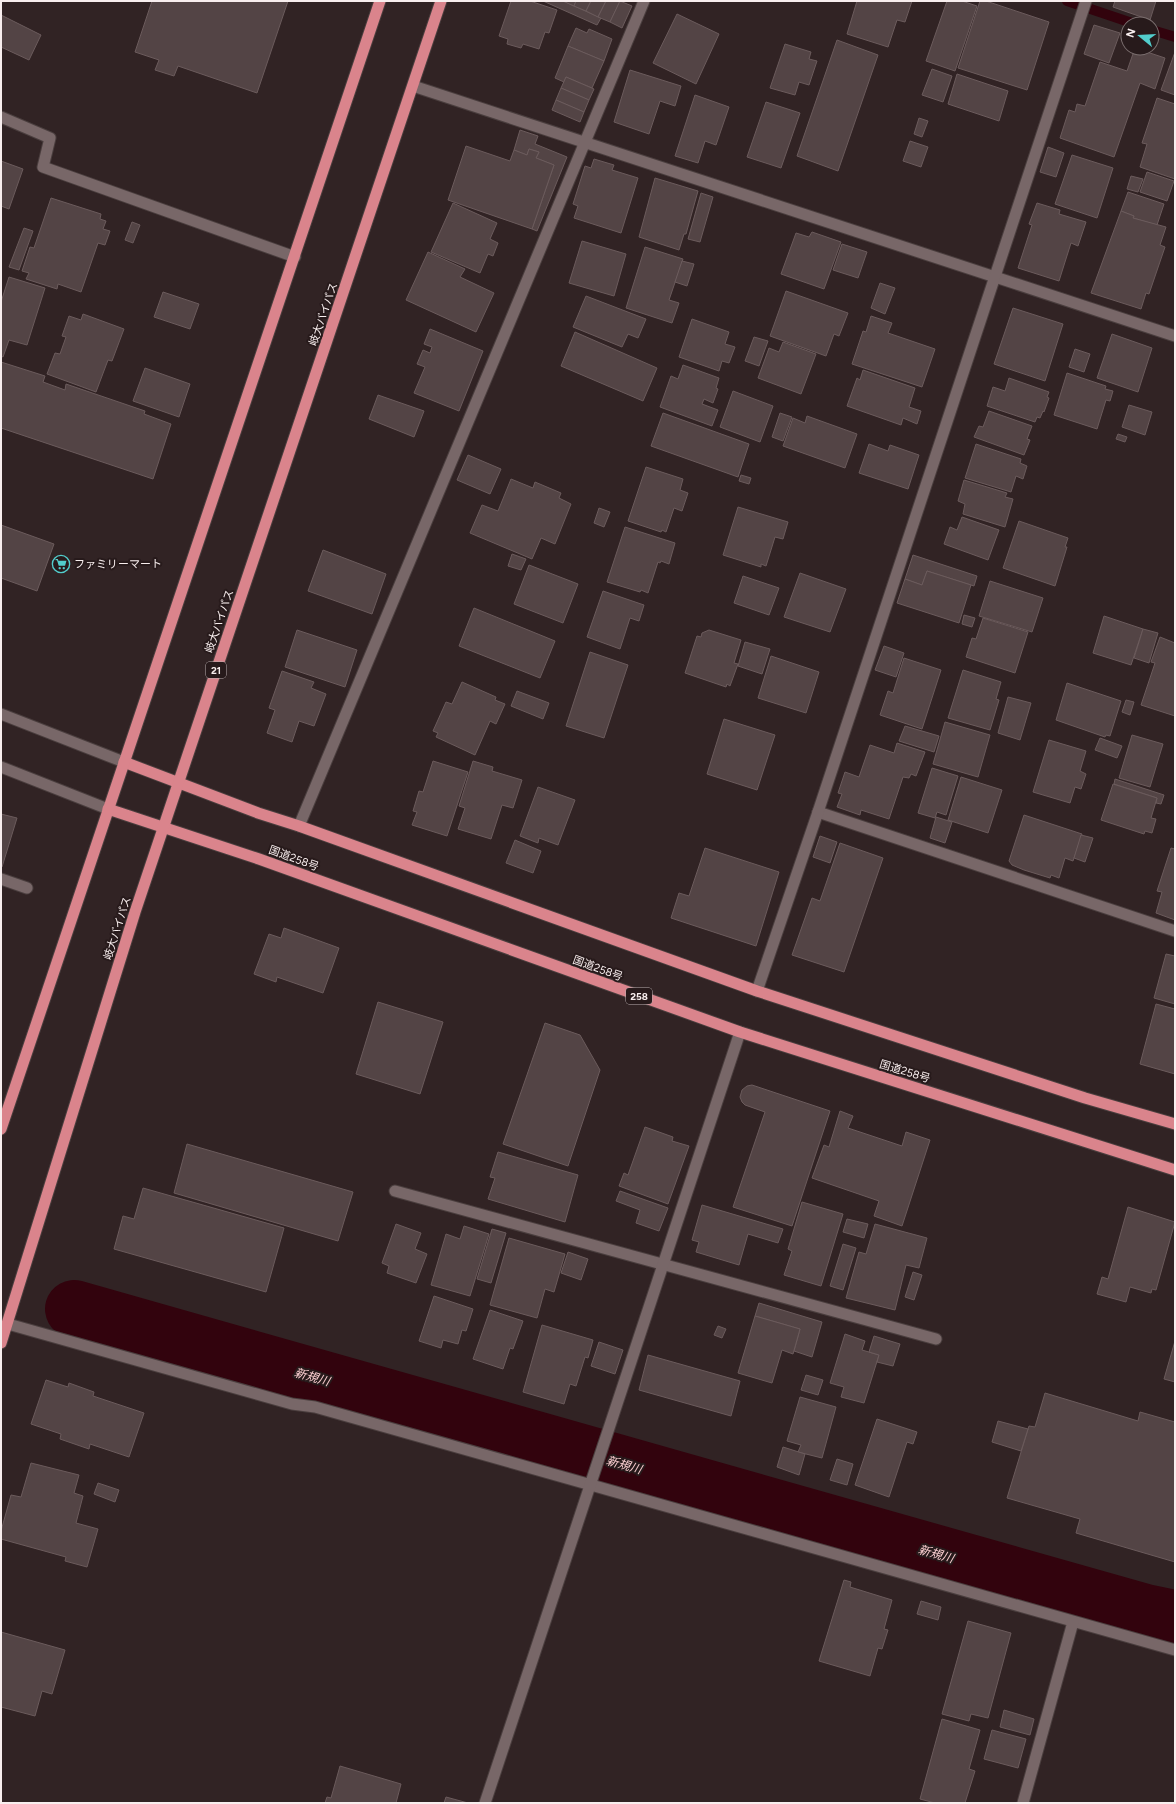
<svg xmlns="http://www.w3.org/2000/svg" width="1176" height="1804" viewBox="0 0 1176 1804" font-family="Figtree,'Noto Sans JP',sans-serif">
  <style>
    .lines { fill: none; stroke-linecap: round; stroke-linejoin: round }
    .stream { stroke: #32030d; stroke-width: 10 }
    .river { stroke: #32030d; stroke-width: 58 }
    .building { fill: #534445; stroke: #6b5b5c }
    .minor-casing { stroke: #4a3e3e; stroke-width: 13 }
    .secondary-casing { stroke: #4a3e3e; stroke-width: 13 }
    .trunk-casing { stroke: #4a3e3e; stroke-width: 13 }
    .minor { stroke: #786768; stroke-width: 11 }
    .secondary { stroke: #786768; stroke-width: 11 }
    .trunk { stroke: #da848c; stroke-width: 11 }
    .labels { text-anchor: middle; stroke-width: 4; stroke-linejoin: round; paint-order: stroke }
    .shield { fill: #271a1b; stroke: #b9aeaf; stroke-width: 1 }
    .shield-label { font-size: 10px; font-weight: bold; fill: #f8eeee }
    .street-label { font-size: 11px; fill: #f8eeee; stroke: #271a1b }
    .poi-label { font-size: 11px; fill: #f8eeee; stroke: #271a1b; text-anchor: start }
    .water-label { font-size: 12px; font-style: italic; fill: #fbcfd1; stroke: #271a1b }
  </style>
  <rect width="100%" height="100%" fill="#312324"/>
  <g class="lines">
    <!-- stream -->
    <g class="stream">
      <polyline points="1067,1 1135,24"/>
      <polyline points="1152,30 1175,37"/>
    </g>
    <!-- river -->
    <polyline class="river" points="74,1309 1145,1613 1175,1619"/>
  </g>
  <!-- building -->
  <g class="building">
    <polygon points="152,1 288,1 257,93 178,66 174,76 155,70 159,60 135,52"/>
    <polygon points="511,1 530,1 557,10 549,33 545,32 539,49 523,44 521,48 507,44 508,39 499,36"/>
    <polygon points="543,1 563,1 601,18 597,25"/>
    <polygon points="563,1 576,1 574,6"/>
    <polygon points="576,1 591,1 586,11 574,6"/>
    <polygon points="591,1 606,1 598,17 586,11"/>
    <polygon points="606,1 620,1 610,22 598,17"/>
    <polygon points="620,1 632,6 622,28 610,22"/>
    <polygon points="857,1 912,1 905,22 897,20 888,47 847,34"/>
    <polygon points="947,1 962,1 977,6 955,71 926,61"/>
    <polygon points="980,1 986,1 1049,22 1027,90 958,68"/>
    <polygon points="1115,1 1156,1 1150,20 1113,7"/>
    <polygon points="677,14 719,34 696,84 653,63"/>
    <polygon points="1,15 41,35 29,60 1,47"/>
    <polygon points="1094,25 1120,33 1109,63 1084,54"/>
    <polygon points="576,28 587,33 589,29 612,39 604,61 568,46"/>
    <polygon points="837,40 878,55 838,171 797,156"/>
    <polygon points="785,44 811,52 809,59 817,61 809,85 799,82 795,95 770,88"/>
    <polygon points="568,46 604,61 592,88 566,77 564,82 555,78"/>
    <polygon points="1135,48 1165,58 1155,89 1140,83 1114,157 1060,138 1069,110 1075,112 1077,104 1085,106 1100,62 1127,71"/>
    <polygon points="1175,52 1175,95 1161,90"/>
    <polygon points="932,69 952,76 943,102 922,95"/>
    <polygon points="630,70 681,86 675,106 660,101 649,134 614,122"/>
    <polygon points="957,74 1008,91 999,121 948,104"/>
    <polygon points="566,77 594,89 589,100 561,88"/>
    <polygon points="561,88 589,100 584,112 556,100"/>
    <polygon points="695,95 729,107 716,145 705,141 698,163 675,156"/>
    <polygon points="1157,98 1175,104 1175,179 1140,167 1147,144 1142,143"/>
    <polygon points="556,100 584,112 580,122 552,110"/>
    <polygon points="766,102 800,113 781,168 747,157"/>
    <polygon points="919,118 928,121 922,137 914,134"/>
    <polygon points="520,130 538,136 535,144 567,157 537,231 532,229 554,165 536,158 539,152 529,149 527,155 514,150"/>
    <polygon points="910,141 928,147 921,167 903,161"/>
    <polygon points="466,146 510,161 514,150 527,155 529,149 539,152 536,158 554,165 532,229 448,200"/>
    <polygon points="1048,147 1064,153 1056,177 1040,172"/>
    <polygon points="1072,155 1113,168 1097,218 1055,204"/>
    <polygon points="594,159 614,165 612,170 638,178 621,233 574,218 578,206 573,204 585,166 591,168"/>
    <polygon points="1,161 23,169 9,209 1,206"/>
    <polygon points="1147,172 1174,181 1167,201 1140,192"/>
    <polygon points="1131,176 1143,179 1138,192 1127,189"/>
    <polygon points="655,178 698,191 686,234 684,234 679,250 639,237"/>
    <polygon points="1128,192 1164,204 1157,225 1133,218 1134,216 1121,211"/>
    <polygon points="701,193 713,197 700,242 688,239"/>
    <polygon points="51,198 101,214 100,219 106,221 103,229 110,231 105,245 98,243 81,292 58,284 57,289 26,279 29,273 22,271 30,247 34,248"/>
    <polygon points="453,203 497,223 490,239 498,243 493,256 488,254 480,273 431,252"/>
    <polygon points="1037,203 1060,210 1059,214 1086,222 1078,246 1071,243 1059,281 1018,268 1032,225 1029,224"/>
    <polygon points="1121,211 1134,216 1133,218 1166,227 1160,245 1165,247 1149,294 1146,293 1141,309 1091,293"/>
    <polygon points="132,222 140,225 133,243 125,240"/>
    <polygon points="24,228 33,231 19,270 9,267"/>
    <polygon points="812,232 841,242 824,289 781,274 796,233 809,237"/>
    <polygon points="582,241 626,254 614,296 569,283"/>
    <polygon points="842,244 867,252 858,278 833,270"/>
    <polygon points="645,247 683,259 669,300 679,303 672,323 626,308"/>
    <polygon points="428,252 465,269 460,277 494,293 476,332 406,300"/>
    <polygon points="682,261 694,264 687,286 675,282"/>
    <polygon points="9,277 45,288 27,345 9,340 3,357 1,356 1,302"/>
    <polygon points="880,283 895,288 885,314 871,308"/>
    <polygon points="786,291 848,313 839,336 834,334 826,356 770,336"/>
    <polygon points="163,292 199,304 190,329 154,317"/>
    <polygon points="586,296 646,319 638,338 628,334 622,347 573,327"/>
    <polygon points="1013,308 1063,324 1045,381 994,364"/>
    <polygon points="83,314 124,329 112,361 108,360 96,392 47,374 55,353 60,354 66,337 62,336 69,316 81,320"/>
    <polygon points="871,316 892,323 888,333 935,349 922,387 852,364 863,331 866,332"/>
    <polygon points="692,319 729,332 725,344 735,347 729,363 722,361 719,371 679,357"/>
    <polygon points="430,329 483,351 459,411 414,393 425,367 417,364 423,350 430,353 432,347 424,344"/>
    <polygon points="575,332 657,368 643,401 561,366"/>
    <polygon points="1112,334 1152,348 1138,392 1097,378"/>
    <polygon points="754,337 768,341 759,366 745,361"/>
    <polygon points="783,342 816,354 801,394 758,378 769,348 779,352"/>
    <polygon points="1075,349 1090,354 1084,372 1069,367"/>
    <polygon points="1,362 45,376 43,382 65,390 66,384 145,411 144,414 171,424 153,479 1,428"/>
    <polygon points="683,365 719,378 716,388 718,389 713,403 704,399 702,404 718,410 712,426 660,407 671,376 678,379"/>
    <polygon points="145,368 190,384 179,417 133,401"/>
    <polygon points="863,370 915,388 909,407 921,411 917,424 903,418 901,425 847,406 857,378 860,380"/>
    <polygon points="1067,373 1106,386 1105,389 1113,391 1110,401 1106,400 1097,429 1054,415"/>
    <polygon points="1009,378 1049,392 1047,397 1049,398 1044,412 1043,411 1040,418 1037,417 1035,422 987,406 993,387 1005,391"/>
    <polygon points="733,391 773,406 760,442 720,427"/>
    <polygon points="378,395 424,411 414,437 369,419"/>
    <polygon points="1129,405 1152,412 1145,435 1122,427"/>
    <polygon points="989,411 1032,426 1027,439 1030,440 1024,455 974,437 979,426 983,427"/>
    <polygon points="663,413 749,444 738,477 651,446"/>
    <polygon points="780,413 792,417 783,441 772,437"/>
    <polygon points="807,416 857,434 845,468 783,446 793,418 805,423"/>
    <polygon points="1118,434 1127,437 1125,442 1116,439"/>
    <polygon points="869,444 888,451 890,445 919,455 908,489 859,473"/>
    <polygon points="976,444 1021,459 1020,463 1027,466 1023,479 1016,476 1011,492 965,478"/>
    <polygon points="468,455 501,469 490,494 457,480"/>
    <polygon points="646,467 683,479 680,490 688,493 682,511 674,508 666,532 662,530 661,532 628,521"/>
    <polygon points="741,475 751,478 749,484 739,481"/>
    <polygon points="511,479 533,488 535,482 561,493 559,498 571,504 555,544 541,538 532,559 470,533 482,505 498,511"/>
    <polygon points="964,480 1007,493 1005,497 1013,499 1005,527 963,514 965,504 958,501"/>
    <polygon points="738,507 788,522 783,539 775,537 766,566 761,564 761,567 723,555"/>
    <polygon points="599,508 610,512 604,527 594,523"/>
    <polygon points="962,517 999,530 988,560 944,544 950,527 957,530"/>
    <polygon points="1019,521 1068,538 1065,547 1067,547 1055,586 1003,568"/>
    <polygon points="1,525 54,544 37,591 1,578"/>
    <polygon points="625,527 675,543 669,564 661,561 660,563 658,562 648,593 641,590 640,592 607,582"/>
    <polygon points="323,550 386,574 372,614 308,591"/>
    <polygon points="512,554 526,559 521,570 508,566"/>
    <polygon points="913,555 977,576 974,586 927,571 922,585 905,579"/>
    <polygon points="529,565 578,584 563,623 514,604"/>
    <polygon points="927,571 971,585 959,623 897,603 905,579 922,585"/>
    <polygon points="800,573 846,589 830,632 784,617"/>
    <polygon points="743,576 779,588 769,615 734,603"/>
    <polygon points="990,581 1043,598 1032,632 979,616"/>
    <polygon points="603,591 644,605 639,621 630,618 620,649 587,637"/>
    <polygon points="474,608 555,641 540,678 459,646"/>
    <polygon points="964,615 975,618 972,627 962,624"/>
    <polygon points="1104,616 1143,629 1131,665 1093,653"/>
    <polygon points="983,618 1028,632 1015,673 966,657 972,638 976,639"/>
    <polygon points="1143,629 1158,633 1149,663 1134,658"/>
    <polygon points="297,630 357,650 345,687 285,667"/>
    <polygon points="709,630 741,640 734,663 738,664 730,686 727,684 726,687 685,673 697,636 701,637 702,633"/>
    <polygon points="1160,637 1175,643 1175,716 1141,705 1155,663 1151,662"/>
    <polygon points="745,642 770,649 762,674 738,666"/>
    <polygon points="884,646 904,653 896,677 875,670"/>
    <polygon points="590,652 628,665 604,738 566,726"/>
    <polygon points="771,656 819,672 806,713 758,698"/>
    <polygon points="904,658 941,670 922,729 880,715 888,691 893,693"/>
    <polygon points="963,670 1001,682 996,699 999,700 990,730 948,718"/>
    <polygon points="282,671 314,682 311,688 326,694 314,726 299,721 292,742 267,733 275,710 269,708"/>
    <polygon points="462,682 496,697 495,700 505,704 496,724 490,721 475,755 436,737 438,733 433,731 446,702 452,704"/>
    <polygon points="1067,683 1121,701 1110,736 1106,735 1105,737 1056,720"/>
    <polygon points="517,691 549,703 543,719 511,706"/>
    <polygon points="1008,697 1031,703 1020,740 998,733"/>
    <polygon points="1126,700 1134,702 1130,715 1122,712"/>
    <polygon points="724,719 775,735 757,790 707,774"/>
    <polygon points="945,722 990,735 978,777 933,764"/>
    <polygon points="905,726 939,736 934,752 899,741"/>
    <polygon points="1132,735 1163,744 1150,787 1119,778"/>
    <polygon points="1100,738 1122,746 1117,758 1095,750"/>
    <polygon points="1049,740 1086,751 1080,771 1086,774 1081,789 1075,787 1070,803 1033,792"/>
    <polygon points="897,743 925,752 916,776 911,774 909,778 903,777 889,819 861,810 860,815 837,807 842,794 838,793 845,772 859,777 870,745 894,753"/>
    <polygon points="433,761 468,772 447,836 412,825 417,812 413,811 419,791 423,792"/>
    <polygon points="473,761 493,767 492,771 522,780 513,808 502,805 491,839 458,829 465,808 459,806"/>
    <polygon points="932,768 958,776 946,815 937,812 935,818 918,813"/>
    <polygon points="961,777 1002,790 988,833 948,820"/>
    <polygon points="1115,779 1164,795 1161,804 1156,803 1157,798 1114,784"/>
    <polygon points="1113,784 1157,798 1151,818 1156,819 1152,833 1145,831 1144,834 1101,820"/>
    <polygon points="538,787 575,800 558,845 539,838 538,843 520,836"/>
    <polygon points="1,814 17,818 2,867 1,866"/>
    <polygon points="1024,815 1082,834 1073,861 1065,858 1059,878 1051,875 1050,878 1024,870 1012,865 1009,861"/>
    <polygon points="936,817 952,822 945,843 930,838"/>
    <polygon points="1081,835 1093,838 1085,862 1074,858"/>
    <polygon points="820,836 837,842 830,863 813,857"/>
    <polygon points="515,840 541,851 533,873 506,863"/>
    <polygon points="840,843 883,858 844,972 792,955 812,898 820,901"/>
    <polygon points="705,848 779,872 756,946 671,918 679,893 689,896"/>
    <polygon points="1171,848 1175,849 1175,920 1156,913 1162,892 1157,891"/>
    <polygon points="284,928 339,948 323,993 277,977 276,982 254,974 269,934 281,938"/>
    <polygon points="1166,954 1175,956 1175,1004 1154,998"/>
    <polygon points="378,1002 443,1022 420,1094 356,1074"/>
    <polygon points="1156,1004 1175,1009 1175,1074 1140,1064"/>
    <polygon points="545,1023 580,1035 600,1070 568,1166 503,1144"/>
    <polygon points="752,1085 830,1111 792,1226 733,1207 765,1112 745,1105 742,1102 740,1097 742,1090 747,1086"/>
    <polygon points="840,1111 853,1116 848,1128 902,1146 906,1132 930,1140 902,1226 874,1216 879,1201 812,1178 824,1145 829,1147"/>
    <polygon points="645,1127 673,1137 672,1141 689,1146 668,1204 619,1186 624,1173 628,1175"/>
    <polygon points="187,1144 353,1192 338,1241 174,1193"/>
    <polygon points="498,1152 578,1175 565,1222 488,1199 495,1178 490,1177"/>
    <polygon points="143,1188 284,1228 266,1292 114,1249 123,1216 134,1219"/>
    <polygon points="620,1191 668,1208 659,1231 636,1223 640,1210 616,1201"/>
    <polygon points="802,1202 843,1214 821,1286 784,1275 792,1251 788,1249"/>
    <polygon points="702,1205 783,1229 778,1243 748,1234 739,1265 696,1252 699,1242 692,1240"/>
    <polygon points="1128,1207 1175,1222 1156,1290 1152,1289 1151,1293 1130,1287 1126,1302 1097,1294 1102,1277 1108,1279"/>
    <polygon points="847,1219 868,1224 864,1238 843,1232"/>
    <polygon points="396,1224 421,1233 415,1249 427,1254 416,1283 387,1273 389,1266 382,1263"/>
    <polygon points="875,1224 927,1238 919,1268 906,1265 895,1310 846,1298 859,1252 866,1254"/>
    <polygon points="464,1226 489,1234 470,1296 431,1285 446,1234 460,1239"/>
    <polygon points="492,1229 506,1233 491,1283 477,1279"/>
    <polygon points="509,1238 565,1254 554,1292 545,1289 537,1318 490,1305"/>
    <polygon points="843,1244 856,1248 843,1290 830,1286"/>
    <polygon points="568,1252 588,1259 581,1280 561,1273"/>
    <polygon points="913,1272 922,1275 914,1300 905,1297"/>
    <polygon points="434,1296 473,1309 466,1331 462,1330 458,1344 443,1340 441,1348 419,1341"/>
    <polygon points="759,1303 822,1322 812,1357 794,1351 800,1329 755,1316"/>
    <polygon points="490,1310 523,1321 513,1349 510,1348 503,1369 473,1359"/>
    <polygon points="755,1316 800,1329 793,1354 782,1350 772,1383 738,1373"/>
    <polygon points="542,1325 593,1340 588,1358 585,1357 576,1386 570,1384 564,1404 523,1392"/>
    <polygon points="718,1326 726,1329 722,1338 714,1335"/>
    <polygon points="845,1334 865,1341 862,1350 879,1355 864,1403 841,1397 844,1387 830,1383"/>
    <polygon points="874,1336 900,1344 893,1366 877,1362 879,1355 869,1352"/>
    <polygon points="1175,1341 1175,1382 1164,1379"/>
    <polygon points="599,1342 623,1350 615,1374 591,1366"/>
    <polygon points="648,1355 740,1381 731,1416 639,1390"/>
    <polygon points="806,1375 823,1380 818,1395 801,1390"/>
    <polygon points="46,1380 68,1387 69,1383 94,1392 93,1396 144,1413 129,1457 90,1444 89,1449 60,1439 61,1434 31,1424"/>
    <polygon points="1045,1393 1138,1421 1140,1412 1175,1422 1175,1562 1076,1533 1080,1519 1007,1498 1029,1426 1035,1427"/>
    <polygon points="800,1397 836,1407 822,1458 798,1452 801,1445 787,1441"/>
    <polygon points="877,1419 917,1432 913,1444 907,1442 889,1497 855,1485"/>
    <polygon points="998,1421 1028,1429 1021,1451 992,1442"/>
    <polygon points="783,1447 805,1454 799,1475 777,1467"/>
    <polygon points="837,1459 853,1464 847,1485 830,1480"/>
    <polygon points="31,1463 79,1475 74,1493 83,1496 76,1523 98,1529 87,1567 65,1561 66,1557 1,1539 1,1531 11,1495 21,1497"/>
    <polygon points="98,1483 119,1490 115,1502 94,1494"/>
    <polygon points="844,1580 851,1582 850,1587 892,1600 884,1629 888,1630 882,1649 878,1648 870,1676 819,1661"/>
    <polygon points="921,1601 941,1607 938,1620 917,1614"/>
    <polygon points="968,1621 1011,1633 988,1718 971,1714 969,1721 942,1714"/>
    <polygon points="1,1632 65,1650 52,1694 42,1691 35,1716 1,1707"/>
    <polygon points="1004,1710 1034,1719 1030,1735 1000,1727"/>
    <polygon points="942,1719 980,1730 969,1769 975,1771 965,1803 935,1803 920,1799"/>
    <polygon points="992,1730 1026,1739 1018,1768 984,1759"/>
    <polygon points="340,1766 401,1784 396,1803 325,1803 327,1797 331,1798"/>
    <polygon points="446,1797 468,1803 444,1803"/>
  </g>
  <g class="lines">
    <defs>
      <g id="minor">
        <polyline points="413,86 1175,336"/>
        <polyline points="1,117 50,138 43,167 295,257"/>
        <polyline points="818,812 1175,931"/>
        <polyline points="299,826 644,1"/>
        <polyline points="1,879 27,888"/>
        <polyline points="757,991 818,812 1086,1"/>
        <polyline points="395,1191 936,1339"/>
        <polyline points="8,1324 292,1404 315,1407 1175,1650"/>
        <polyline points="485,1803 740,1032"/>
        <polyline points="1023,1803 1073,1622"/>
      </g>
      <g id="secondary">
        <polyline points="1,714 124,762"/>
        <polyline points="1,767 108,809"/>
      </g>
      <g id="trunk">
        <polyline points="124,762 258,813 299,826 757,991 1085,1098 1175,1124"/>
        <polyline points="108,809 259,859 740,1032 1175,1170"/>
        <polyline points="1,1129 380,1"/>
        <polyline points="1,1343 135,912 441,1"/>
      </g>
    </defs>
    <!-- minor casing -->
    <use href="#minor" class="minor-casing"/>
    <!-- secondary casing -->
    <use href="#secondary" class="secondary-casing"/>
    <!-- trunk casing -->
    <use href="#trunk" class="trunk-casing"/>
    <!-- minor -->
    <use href="#minor" class="minor"/>
    <!-- secondary -->
    <use href="#secondary" class="secondary"/>
    <!-- trunk -->
    <use href="#trunk" class="trunk"/>
  </g>
  <!-- icons -->
  <defs>
    <symbol id="supermarket-ring" viewBox="-11 -11 22 22"><circle r="9.5" fill="#271a1b" stroke="#52cdcc" stroke-width="1.5"/><path d="M-6-5.5h2.5l.6 2H6L4.5 2H-2.5L-4.4-4H-6ZM-1.5 3.2a1.3 1.3 0 1 0 .1 0ZM3 3.2a1.3 1.3 0 1 0 .1 0Z" fill="#52cdcc"/></symbol>
  </defs>
  <g fill-rule="evenodd">
    <use href="#supermarket-ring" x="51" y="554" width="20" height="20"/>
  </g>
  <g class="labels">
    <!-- shield labels -->
    <g class="shield">
      <rect x="206" y="662" width="20" height="16" rx="3"/>
      <rect x="626" y="988" width="26" height="16" rx="3"/>
    </g>
    <g class="shield-label">
      <text x="216" y="674">21</text>
      <text x="639" y="1000">258</text>
    </g>
    <!-- street labels -->
    <g class="street-label">
      <text transform="translate(323 314) rotate(-71)" y="4">岐大バイパス</text>
      <text transform="translate(219 621) rotate(-71)" y="4">岐大バイパス</text>
      <text transform="translate(294 858) rotate(20)" y="4">国道258号</text>
      <text transform="translate(117 928) rotate(-72)" y="4">岐大バイパス</text>
      <text transform="translate(598 968) rotate(20)" y="4">国道258号</text>
      <text transform="translate(905 1071) rotate(17)" y="4">国道258号</text>
    </g>
    <!-- poi labels -->
    <g class="poi-label">
      <text x="74" y="568">ファミリーマート</text>
    </g>
    <!-- water labels -->
    <g class="water-label">
      <text transform="translate(312 1377) rotate(16)" y="4">新規川</text>
      <text transform="translate(624 1465) rotate(16)" y="4">新規川</text>
      <text transform="translate(936 1554) rotate(16)" y="4">新規川</text>
    </g>
  </g>
  <!-- border -->
  <rect width="1176" height="1804" fill="none" stroke="#f8eeee" stroke-width="4"/>
  <!-- north arrow -->
  <g transform="translate(1140 36) rotate(288)"><circle r="19" fill="#271a1b" stroke="#7b6f6f"/>
  <path d="M0-3L7 15L0 10L-7 15Z" fill="#52cdcc"/>
  <text y="-6" font-size="11" font-weight="bold" text-anchor="middle" fill="#f8eeee">N</text>
  </g>
</svg>
